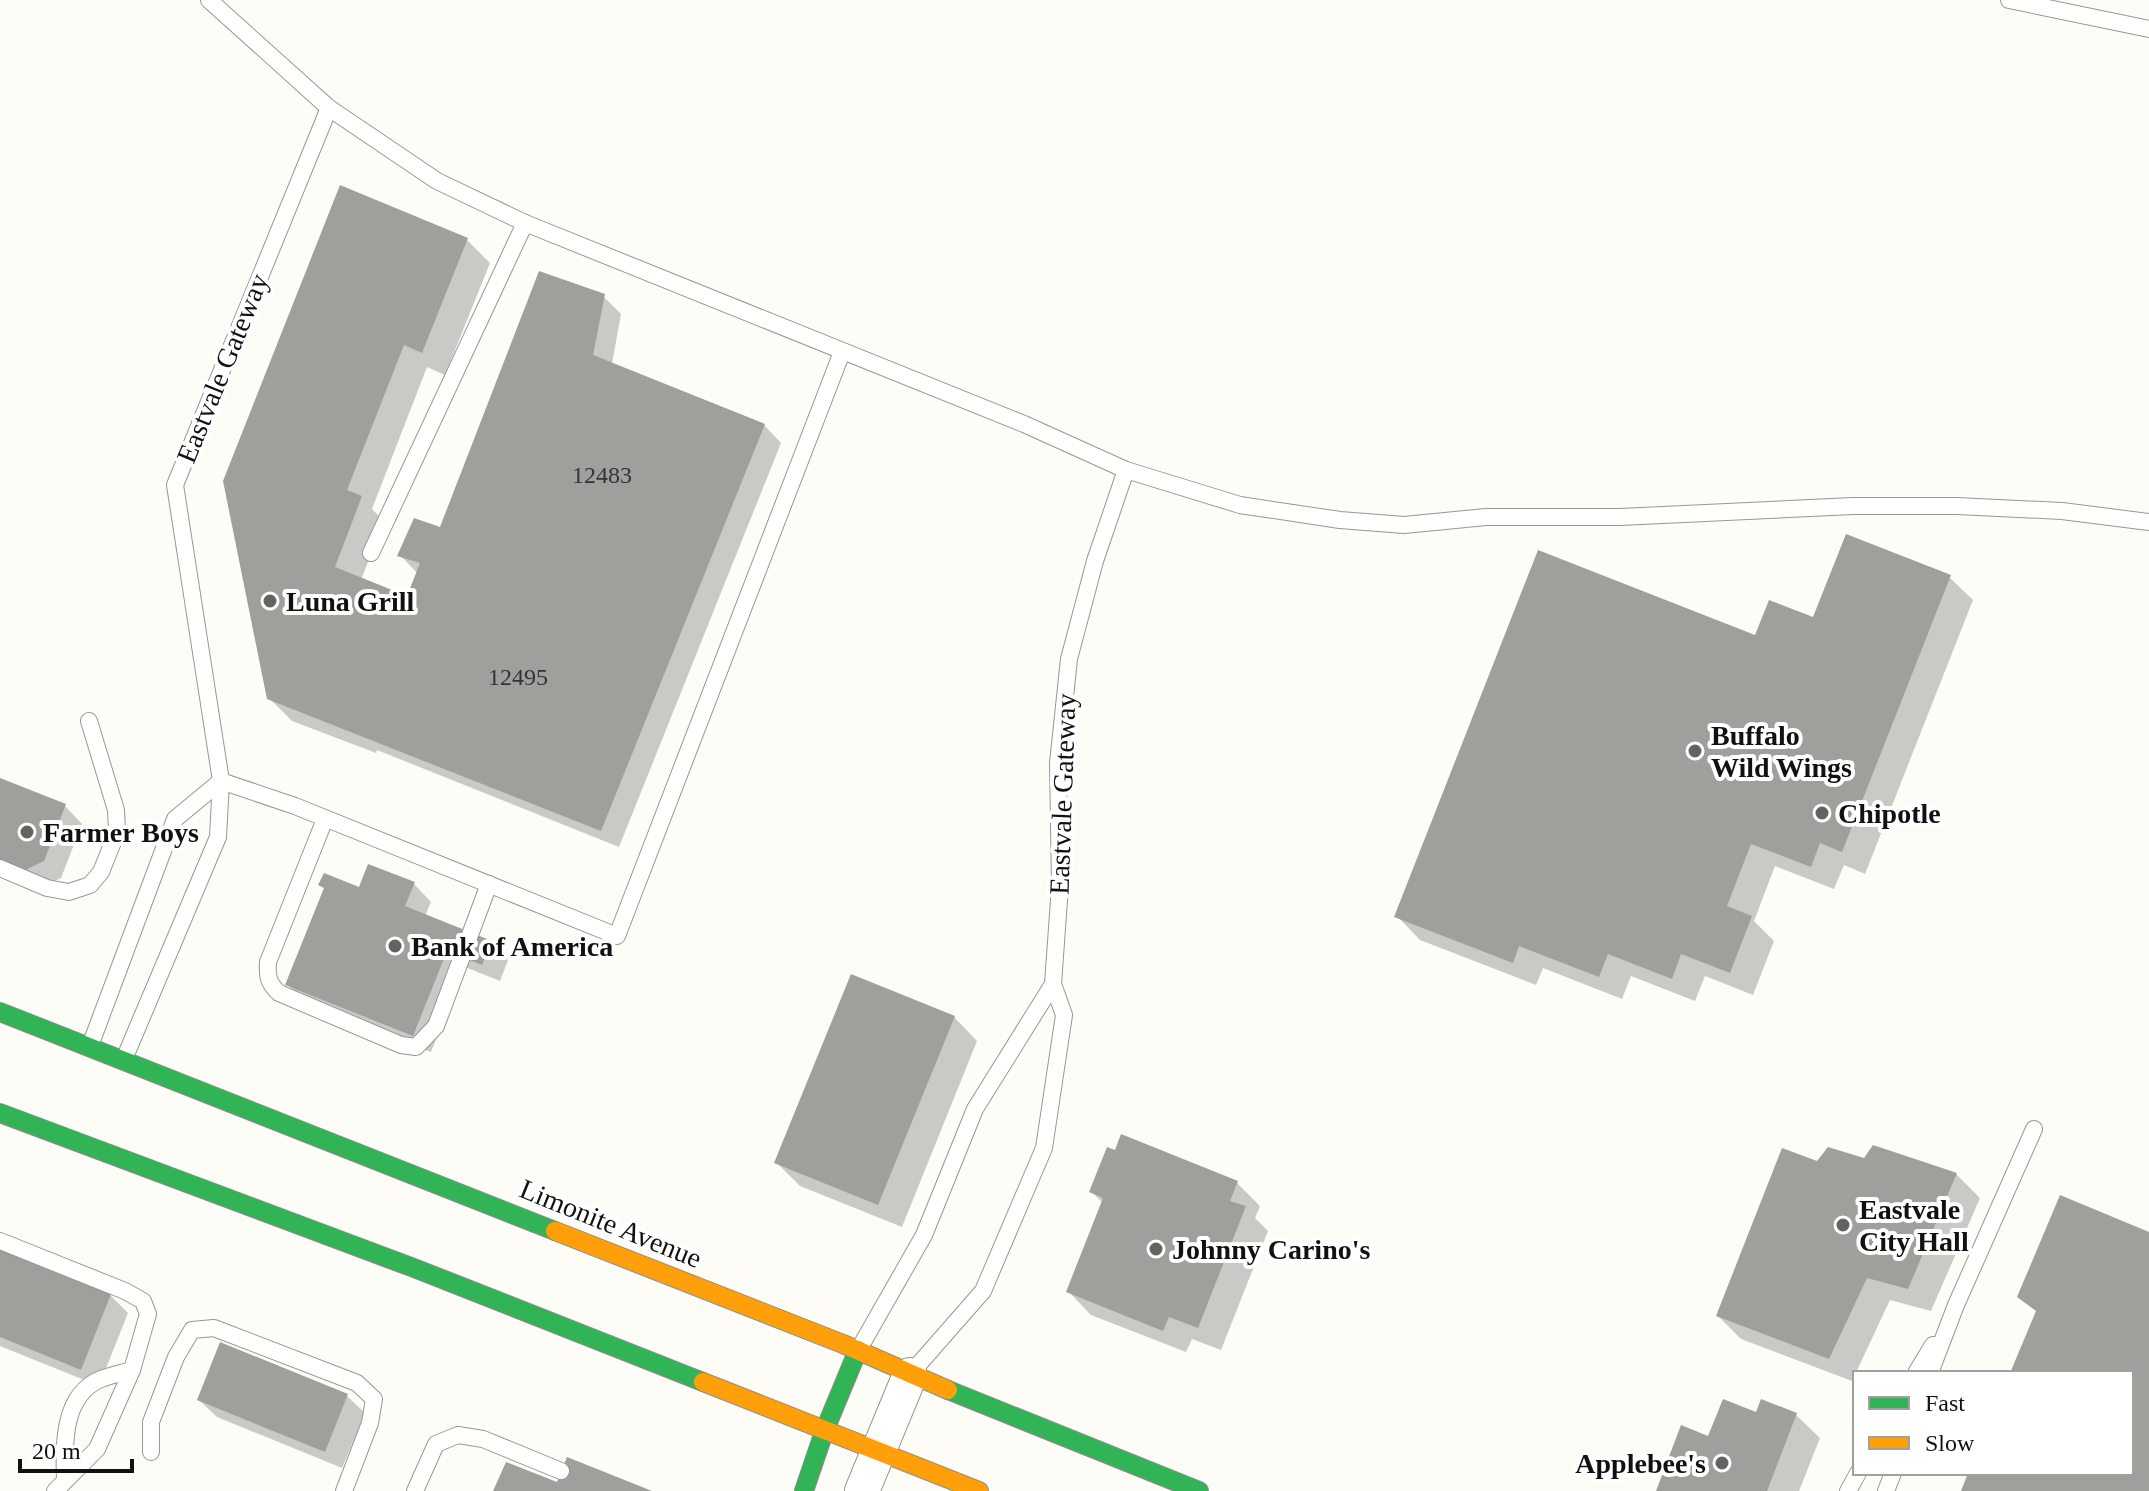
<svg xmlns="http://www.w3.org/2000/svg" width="2149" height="1491" viewBox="0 0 2149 1491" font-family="'Times New Roman',serif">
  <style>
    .shadow { fill: #0003 }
    .building { fill: #a19f9c }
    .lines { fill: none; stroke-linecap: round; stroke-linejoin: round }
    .lane-casing { stroke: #979795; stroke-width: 18 }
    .street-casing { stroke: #979795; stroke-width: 36 }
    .fast-casing { stroke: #8e8d8b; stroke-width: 20 }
    .slow-casing { stroke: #8e8d8b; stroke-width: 20 }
    .lane { stroke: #fffffe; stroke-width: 16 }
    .street { stroke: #fffffe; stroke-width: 34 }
    .fast { stroke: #30b455; stroke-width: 18 }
    .slow { stroke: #ff9f0a; stroke-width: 18 }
    .poi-dot { fill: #646362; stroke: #fff; stroke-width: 3 }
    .labels { text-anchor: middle; stroke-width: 8; stroke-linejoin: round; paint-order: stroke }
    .number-label { font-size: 24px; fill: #353434 }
    .street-label { font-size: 28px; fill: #111; stroke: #fff }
    .poi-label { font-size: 28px; font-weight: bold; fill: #111; stroke: #fff; text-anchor: start }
  </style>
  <rect width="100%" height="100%" fill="#fdfcf7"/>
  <!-- shadow -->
  <g class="shadow">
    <polygon points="467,240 490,263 445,375 427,367 372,509 384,521 361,580 408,599 418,574 400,555 441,530 603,296 621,314 612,364 764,425 781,443 619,847 377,750 376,753 292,721 269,698 226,481"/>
    <polygon points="1949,577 1973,600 1865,874 1844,865 1834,889 1775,866 1754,921 1774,941 1753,995 1705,976 1695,1001 1631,976 1622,999 1543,968 1536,985 1420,940 1397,916 1756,638"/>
    <polygon points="0,780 65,806 82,824 61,878 42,887 0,871"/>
    <polygon points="414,884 431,902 425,916 491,942 508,960 500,981 465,967 431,1052 305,1002 287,984 325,889 321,885 360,890"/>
    <polygon points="954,1017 977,1041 902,1227 800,1186 777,1163"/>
    <polygon points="1865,1160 1956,1174 1980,1198 1931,1311 1890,1300 1852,1381 1741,1339 1718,1316 1817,1163"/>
    <polygon points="1237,1183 1260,1206 1255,1218 1268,1231 1221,1350 1192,1339 1186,1352 1091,1315 1068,1291 1103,1203 1092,1192"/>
    <polygon points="0,1251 110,1295 128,1313 99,1386 0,1346"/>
    <polygon points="347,1396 365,1413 342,1468 217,1417 199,1400"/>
    <polygon points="1757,1415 1796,1415 1820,1438 1799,1491 1658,1491 1710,1438"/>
  </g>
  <!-- building -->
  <g class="building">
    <polygon points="340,185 468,238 422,353 404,345 347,490 362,496 335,567 407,596 420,563 397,556 414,518 440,527 539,271 605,294 593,355 765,424 601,831 267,699 223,481"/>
    <polygon points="1846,534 1951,575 1842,852 1820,843 1811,867 1751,844 1727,906 1752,916 1730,973 1681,954 1672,979 1608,954 1599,977 1519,946 1513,963 1394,917 1538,550 1755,635 1769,600 1813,617"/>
    <polygon points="0,778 66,804 44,861 23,871 0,861"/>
    <polygon points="368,864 415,882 405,906 492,941 482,965 447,951 413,1036 285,985 324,888 318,885 324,873 359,887"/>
    <polygon points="851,974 955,1016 878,1205 774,1163"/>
    <polygon points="1121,1134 1238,1181 1230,1201 1246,1206 1198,1328 1169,1317 1163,1331 1066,1292 1103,1198 1089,1192 1107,1147 1115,1150"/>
    <polygon points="1873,1145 1957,1173 1908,1289 1867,1278 1829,1359 1716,1316 1782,1148 1817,1161 1828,1147 1864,1158"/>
    <polygon points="2060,1195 2149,1232 2149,1491 1961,1491 1968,1473 2131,1473 2131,1373 2010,1373 2036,1311 2017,1297"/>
    <polygon points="0,1249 111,1294 81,1370 0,1337"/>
    <polygon points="220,1342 348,1394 325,1452 197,1400"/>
    <polygon points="1723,1399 1756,1412 1761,1399 1797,1413 1767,1491 1656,1491 1681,1425 1708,1436"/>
    <polygon points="567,1457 652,1491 493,1491 506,1462 557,1482"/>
  </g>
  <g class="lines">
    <defs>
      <g id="lane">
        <polyline points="209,0 329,108 437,181 525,223 1024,424 1126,470 1240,505 1340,520 1404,525 1486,517 1620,517 1853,506 1957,506 2062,511 2149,522"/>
        <polyline points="2009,0 2149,29"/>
        <polyline points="371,553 525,223"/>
        <polyline points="221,781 295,806 617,936 842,352"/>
        <path d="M325 819 268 962C267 976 268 983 279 993L401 1045 416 1047 436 1026 489 884"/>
        <polyline points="0,868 47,888 69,892 90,885 101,872 117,832 116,810 89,721"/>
        <polyline points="90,1046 175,819 221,781"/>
        <polyline points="125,1057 218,837 221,781 175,485 329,108"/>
        <polyline points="0,1241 125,1291 143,1301 148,1314 132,1370 97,1449 55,1491"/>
        <polyline points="859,1349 924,1235 975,1109 1053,984"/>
        <polyline points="912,1372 983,1291 1044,1148 1064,1015 1053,984 1060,886 1058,763 1069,659 1095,561 1126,470"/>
        <polyline points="1916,1373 1933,1345"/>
        <polyline points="1930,1373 1956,1305 2034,1129"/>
        <polyline points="151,1452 151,1422 176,1357 192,1330 214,1328 357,1383 374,1399 370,1423 344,1491"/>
        <path d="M65 1481C64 1445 62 1395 101 1379 111 1375 122 1373 132 1370"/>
        <polyline points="415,1491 436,1444 458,1435 483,1439 561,1471"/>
        <polyline points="1848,1491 1858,1473"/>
        <polyline points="1886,1491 1893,1473"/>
      </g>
      <polyline id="street" points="862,1491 910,1375"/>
      <g id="fast">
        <polyline points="0,1012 555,1231"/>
        <polyline points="0,1113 414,1268 703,1382"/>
        <polyline points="948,1390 1199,1491"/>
        <polyline points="804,1491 824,1432 858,1350"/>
      </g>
      <g id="slow">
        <polyline points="555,1231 843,1344 948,1390"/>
        <polyline points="703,1382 979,1491"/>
      </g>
    </defs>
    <!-- lane casing -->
    <use href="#lane" class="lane-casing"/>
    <!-- street casing -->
    <use href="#street" class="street-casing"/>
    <!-- fast casing -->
    <use href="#fast" class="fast-casing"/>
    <!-- slow casing -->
    <use href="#slow" class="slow-casing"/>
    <!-- lane -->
    <use href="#lane" class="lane"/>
    <!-- street -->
    <use href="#street" class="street"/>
    <!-- fast -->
    <use href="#fast" class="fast"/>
    <!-- slow -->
    <use href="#slow" class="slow"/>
  </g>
  <!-- markers -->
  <g class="poi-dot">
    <circle cx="270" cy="601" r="8"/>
    <circle cx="1695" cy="751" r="8"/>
    <circle cx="1822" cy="813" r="8"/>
    <circle cx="27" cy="832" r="8"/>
    <circle cx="395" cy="946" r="8"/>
    <circle cx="1843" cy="1225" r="8"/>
    <circle cx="1156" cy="1249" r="8"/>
    <circle cx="1722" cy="1463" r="8"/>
  </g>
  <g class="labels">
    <!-- number labels -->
    <g class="number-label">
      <text x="602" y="483">12483</text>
      <text x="518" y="685">12495</text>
    </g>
    <!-- street labels -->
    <g class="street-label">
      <text transform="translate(222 368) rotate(-68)" y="10">Eastvale Gateway</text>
      <text transform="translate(1062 794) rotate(-88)" y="10">Eastvale Gateway</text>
      <text transform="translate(611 1223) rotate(22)" y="10">Limonite Avenue</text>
    </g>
    <!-- poi labels -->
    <g class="poi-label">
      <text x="286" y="611">Luna Grill</text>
      <text x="1711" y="745">Buffalo<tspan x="1711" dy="32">Wild Wings</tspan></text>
      <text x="1838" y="823">Chipotle</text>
      <text x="43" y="842">Farmer Boys</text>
      <text x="411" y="956">Bank of America</text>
      <text x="1859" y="1219">Eastvale<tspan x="1859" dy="32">City Hall</tspan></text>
      <text x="1172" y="1259">Johnny Carino's</text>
      <text x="1706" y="1473" text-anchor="end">Applebee's</text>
    </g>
  </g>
  <!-- legend -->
  <rect x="1853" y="1371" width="280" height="104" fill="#ffffff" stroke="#a0a0a0" stroke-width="2"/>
  <rect x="1869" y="1397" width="40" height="12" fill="#30b455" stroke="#a0a0a0" stroke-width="2"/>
  <text x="1925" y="1411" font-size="24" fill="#111111">Fast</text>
  <rect x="1869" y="1437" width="40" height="12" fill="#ff9f0a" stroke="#a0a0a0" stroke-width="2"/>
  <text x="1925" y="1451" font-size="24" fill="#111111">Slow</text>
  <!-- scale -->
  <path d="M20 1459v12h112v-12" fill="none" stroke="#111111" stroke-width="4"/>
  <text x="32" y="1459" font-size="24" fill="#111111" stroke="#ffffff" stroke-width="6" paint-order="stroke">20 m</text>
</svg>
